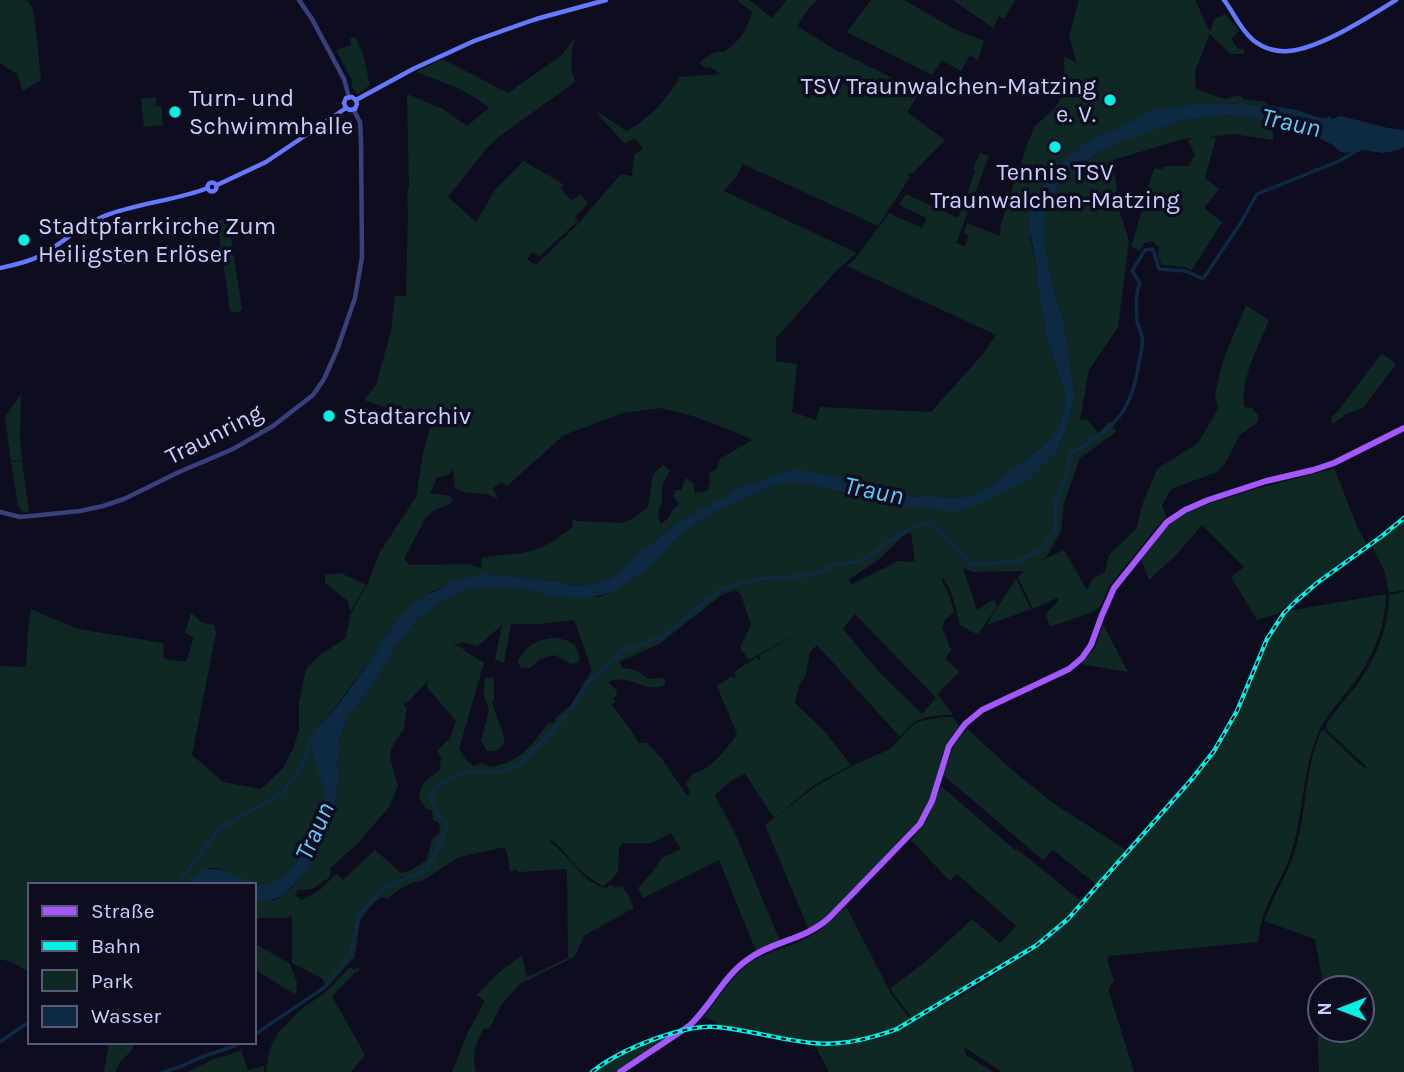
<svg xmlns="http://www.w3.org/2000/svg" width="1404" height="1072" viewBox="0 0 1404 1072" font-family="Karla,sans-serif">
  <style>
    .green { fill: #102824; fill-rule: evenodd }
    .water { fill: #0d2a42 }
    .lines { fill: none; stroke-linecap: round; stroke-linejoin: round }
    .canal { stroke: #0d2a42; stroke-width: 3.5 }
    .tertiary { stroke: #39417c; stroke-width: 4.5 }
    .secondary { stroke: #6679fa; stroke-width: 4.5 }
    .primary { stroke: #a457fa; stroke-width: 6 }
    .rail-casing { stroke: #07eee2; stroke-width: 4.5 }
    .rail { stroke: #0d0d1f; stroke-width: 2; stroke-dasharray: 5; stroke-linecap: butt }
    .poi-dot { fill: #07eee2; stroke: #0d0d1f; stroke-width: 2.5 }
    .labels { text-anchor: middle; stroke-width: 7; stroke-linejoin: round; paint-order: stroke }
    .poi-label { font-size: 24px; fill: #cccefd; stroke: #0d0d1f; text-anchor: start }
    .street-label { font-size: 24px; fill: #cccefd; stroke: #0d0d1f }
    .water-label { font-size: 26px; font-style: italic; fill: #5ecafa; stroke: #0d0d1f }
  </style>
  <rect width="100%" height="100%" fill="#0d0d1f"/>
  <!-- green -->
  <g class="green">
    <polygon points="0,0 28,0 30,6 32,6 35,21 41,80 23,91 17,74 0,63"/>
    <path d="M737 0H749L772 18 787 0H818L809 8 797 26 834 49 920 92 907 112 945 140 913 173 907 174 910 177 878 226 743 164 736 177 724 191 857 253 837 270 776 338V361L797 364 792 412 816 420 820 407 931 412 983 354 996 335 847 266 856 258 889 213 922 228 927 218 899 205 906 194 958 218 975 171 973 169 980 153 989 156 956 243 965 246 969 236 964 233 967 223 1000 236 1001 224 1009 198 1028 142 1035 126 1056 107 1065 89 1064 56 1077 63 1069 36 1079 0H1195L1210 32 1214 19 1225 14 1238 29V32L1231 39 1238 49H1244V54H1230L1210 34 1195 71 1196 89 1224 99 1240 95 1243 99 1267 102V105L1211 103 1143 114 1123 126 1093 137 1062 161 1046 179 1030 212V237L1037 268 1036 276 1046 335 1065 395 1064 410 1058 427 1051 438 1020 465 987 489 973 495 954 498 929 496 909 497 845 477 812 472 789 470 757 483H748L744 486 738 488 725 497 689 515 661 535 651 545 639 552 618 573 603 582 589 585 570 586 555 580 550 581 484 573 470 578H464C453 584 440 587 429 593 412 603 383 633 377 651L334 709 320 725 315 729C309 753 322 773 324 797 325 818 296 870 278 881 275 883 267 885 263 885 257 886 227 872 218 868H210L185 885H30V972L11 962 0 959V666L26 667 28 630 31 609 78 629 163 643 164 659 186 662 194 637 185 633 191 613 203 623 214 625 216 633 192 755 223 782 261 789 283 768 293 749 299 730V702L306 669 320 655 340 642 346 637 351 613 367 585 380 552 416 497 423 454 431 424 364 400 376 385 391 331 395 296H406L408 210 407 191 409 188 407 94 443 109 467 126 489 108C469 90 441 82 416 72L442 59 508 93 562 55 575 37C571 53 569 66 575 82L500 136 486 149 448 197 476 222 495 190 523 161 560 182 563 185 561 189 572 201 580 194 588 203 575 217 578 221 539 257 533 252 527 259 536 265 578 224 621 174 632 176 634 155 643 149 635 138 625 144 593 109 627 131C650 118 666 100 680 77L721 74 709 67 705 68 699 63C707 57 713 50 724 52 740 41 747 30 752 12ZM660 408C692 414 722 426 752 440L720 459 717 468 709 474 710 481 708 491 695 493 693 483 686 478 681 490H676L673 496 679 503 678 506C671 508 673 512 669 517 668 520 663 522 660 524L658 512 662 502V487L670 470 663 465 653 474 648 507 634 518 623 523 576 521 572 519 573 527C564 533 554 542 544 546 527 555 502 554 482 558L481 568 469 564 410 565 404 559 426 517 433 511 453 502 450 496 430 493 437 478 450 474 453 468 455 488C468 497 482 489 498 499L493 488 502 482 507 486 564 435 623 413Z"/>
    <polygon points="871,0 904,0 954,29 984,41 978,60 970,55 961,71 942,60 932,75 847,32"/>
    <polygon points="953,0 1015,0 1004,19 999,16 993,28"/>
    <polygon points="355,37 363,54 370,85 357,94 352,86 352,80 336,50 351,45 350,39"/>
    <polygon points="156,97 156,106 161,106 163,125 144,127 141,99"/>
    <path d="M1231 115 1273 121V140L1233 134 1209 137 1216 138 1205 178 1219 189 1204 208 1222 222 1192 270 1185 267 1162 265 1158 257 1159 247 1152 241 1144 243 1140 251 1131 246C1141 220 1143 193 1155 168L1162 170 1165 166H1188L1195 155 1188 141 1192 138 1183 139 1113 160 1119 210 1129 241 1118 327 1089 370 1080 420 1087 419 1098 433 1110 421 1116 432 1080 458 1064 503 1061 531 1047 556 1042 560 1064 550 1087 590 1093 578 1105 572 1109 555 1137 528 1141 508 1157 469 1198 443 1218 409 1215 394 1223 360 1246 305 1269 320C1258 348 1241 376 1244 407L1252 408 1258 415V422L1240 435 1226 462 1217 472 1171 489 1162 505 1166 516 1110 585 1100 607 1092 612 1050 627 1046 614 1059 600 1057 598 1033 609 1018 577 1024 571 973 572 963 568 977 610 994 599 997 606 978 635 960 625C955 608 954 591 942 577V581L949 595 954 612 945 620 942 628 949 644 948 646 952 649 945 658 959 672 941 690 938 695 953 715C940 715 922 716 912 724 907 727 904 733 900 737L817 645 810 652 806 674 799 686 795 703 825 732 851 765 814 785 774 818 745 774C735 777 722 787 715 796L734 831 780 941 756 951 719 860 643 898 638 888 654 870 662 858 681 849 671 833 652 843H622L619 849 618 872 614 876V878L603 886C593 880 583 874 575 865 567 856 561 847 551 840L550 842C570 855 581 883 606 888L611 885 615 888 617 886 618 888 623 886 625 892H627L634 908 585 935 574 957 520 984 502 1004 489 1029 484 1028C476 1043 471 1055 476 1072H452L468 1032 485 1001 477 995 497 974 522 955 527 977 568 958 567 869 519 872 517 870 510 871 508 858 505 847 459 857 422 881 414 882 398 890 387 899 381 897 370 907 360 921 355 956 329 986 324 983 323 979 292 963V916L285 918H254V900C265 902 276 902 285 894 307 877 331 827 336 800 339 786 337 774 337 762 338 754 340 748 339 740L349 715 373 685 396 645 421 616 448 598 467 589 491 588 523 589 554 597H599L614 592 647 570 681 534 718 510 779 483H804L831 490 957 512 1056 452 1065 435 1075 396 1064 320 1056 299 1045 246V209L1065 177 1082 163 1109 146 1142 134 1184 120ZM911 533 915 562 899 561 852 584 848 580 878 560 903 536ZM736 590 741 595 751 625 740 648 749 660 799 632 759 656 761 658 759 660 757 657 734 672 736 676 734 678 732 676 717 686 737 734C728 747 710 772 693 773L686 784 690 792 687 796 662 759 647 743H638L635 736 612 705 615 701 613 699 616 696 617 691 608 682C631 672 646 696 666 684L664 678 648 679C641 672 634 669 623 668L619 662 659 644 723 594ZM855 614 936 698 922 714 880 673 843 629ZM574 620 592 670 570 706 555 718 556 721 554 723H548C531 747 519 763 489 767L482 763 474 766 466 760 459 749 484 663C476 657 467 654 460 646L453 645 463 642 478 646 502 625 495 659 504 663 511 624H540ZM431 677 426 686 456 721 450 738 437 751 442 759 439 764 441 769C428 779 422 781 419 798L426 809 432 811 433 820 439 823C441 831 439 835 432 839L427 860 409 871 401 873 375 850 343 880 336 874 320 890 302 900 295 895 298 890 312 889 330 877V868L356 845 389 807 398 786 390 758 391 749 404 728 407 708 403 704 410 700Z"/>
    <polygon points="227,218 228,219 242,309 240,311 232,313 230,310 217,221 218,220"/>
    <polygon points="1382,353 1396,364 1363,408 1346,414 1334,423 1331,423 1332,416 1338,411"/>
    <polygon points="21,394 20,439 22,460 11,461 5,417"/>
    <polygon points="22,461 29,512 23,512 18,506 11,462"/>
    <polygon points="1332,469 1335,470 1357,526 1366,543 1305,590 1277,614 1257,620 1231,577 1244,567 1202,525 1177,554 1149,580 1141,559 1161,533 1175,519 1194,509 1248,491"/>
    <polygon points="1404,522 1404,590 1389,593 1384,570 1372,546"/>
    <polygon points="341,573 366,585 350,612 348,601 325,583 325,575"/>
    <polygon points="1016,579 1031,609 987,625 991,617"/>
    <path d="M1404 592V1072H1319L1317 1017 1320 995V1030H1362V988H1321L1322 978 1315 939 1264 921C1273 896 1289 873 1296 847 1307 809 1305 768 1321 731L1324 730 1360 765 1365 768 1367 767 1327 730 1326 725C1334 711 1346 699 1356 686 1375 660 1389 628 1389 595Z"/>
    <path d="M1386 594C1385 632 1371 662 1347 692 1336 706 1323 719 1317 736 1303 771 1303 811 1293 847 1287 870 1273 889 1265 911 1261 921 1259 932 1258 942L1109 956 1107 960 1114 980 1108 989 1134 1072H1002L964 1047 966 1055 993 1072H829L814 1044H845L877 1039 965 994 1039 947 1074 916 1187 787 1214 752 1241 706 1269 638 1288 611Z"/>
    <polygon points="1103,624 1128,672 1081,664 1095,648"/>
    <path d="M557 638 568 641 575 645 580 657 578 663 571 664 555 655 540 659 530 668H521L518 661C527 644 538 639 557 638Z"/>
    <polygon points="492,677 494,680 494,700 492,703 504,737 504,743 497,751 487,751 481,740 489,710 483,693 484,691 485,678"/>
    <polygon points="944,717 953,717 959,726 948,741 943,752 930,800 917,824 842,903 809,930 765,825 816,786 852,766 890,749 913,725 920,721"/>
    <polygon points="967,729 1017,774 1053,803 1126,850 1096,884 1053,850 1043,860 943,775 954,745"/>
    <path d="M941 786 1015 850 1017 849 1081 901 1061 922 1036 944 912 1019 890 988C920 968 946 944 972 919L1000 943 1016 926 957 874 950 881 911 840 927 820Z"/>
    <path d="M845 907 848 910 891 994 911 1020C894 1028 878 1036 860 1040 820 1049 760 1033 720 1027L714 1021 704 1017C718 999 731 976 750 963 766 952 784 949 801 941 819 933 831 921 845 907Z"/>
    <polygon points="254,943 290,964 297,983 296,995 254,969"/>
    <polygon points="350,967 354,970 358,967 360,970 354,974 332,996 365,1055 351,1072 266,1072 269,1051 278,1033 299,1011 327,991"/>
    <polygon points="671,1035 615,1072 594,1072 625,1052"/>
    <path d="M109 1042H134C133 1051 129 1053 123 1059 119 1062 117 1068 115 1072H104Z"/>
    <polygon points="241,1050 248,1070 264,1066 264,1072 187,1072 214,1059 232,1054"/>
  </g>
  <!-- water -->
  <path class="water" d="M1211 103 1267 105 1297 110 1317 117 1326 118 1329 116 1332 119 1341 116 1388 128 1404 130V147L1399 150 1383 153 1362 150 1345 153 1339 151 1333 145 1295 126 1273 121 1231 115 1184 120 1109 146 1082 163 1065 177 1045 209V246L1056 299 1064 320 1075 396 1065 434 1056 452 1029 479 984 502 957 512 901 506 864 495 831 490 804 483H779L718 510 681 534 647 570 614 592 584 599 554 597 523 589 491 588 467 589 448 598 421 616 396 645 373 685 349 715 339 740 340 744 337 765 339 770 337 797 333 815 315 855 307 871 284 895 267 902 254 900V885H228L213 882 202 885H185C205 861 218 869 242 878 245 879 250 880 252 881 258 884 255 885 262 885 273 885 281 878 289 870 302 856 324 819 324 799 324 785 317 771 314 757 312 749 312 739 313 731 337 712 358 676 377 651 383 634 409 606 424 596 429 593 434 592 439 589 444 587 449 582 453 579L460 580 464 578 476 576 484 573 550 581 555 580 570 586H579L596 584 610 578 618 573 639 552 651 545 661 535 689 515 725 497 738 488 744 486 748 483H757L761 480 789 470H800L845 477 909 497 929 496 955 498 973 495 987 489 1033 454 1051 438 1058 427 1064 410 1065 395 1046 335 1036 276 1037 268 1029 227 1030 212 1046 179 1062 161 1093 137 1123 126 1143 114 1156 109Z"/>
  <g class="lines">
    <!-- canal -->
    <g class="canal">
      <polyline points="177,885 219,829 282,793 300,769 312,738 315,737"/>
      <path d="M254 1035 325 987 351 954 359 915 382 889 426 870 439 846 447 825 439 815 430 797 440 785 459 773 502 771 519 765 544 740 571 710 589 681 608 666 623 650 662 637 720 590 758 579 812 575 835 565 857 562 875 553 889 541 914 527 932 522 971 565 1019 561 1042 549 1056 528 1055 502 1067 475 1070 454C1110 430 1130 417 1138 368 1139 358 1144 347 1142 336 1141 331 1138 326 1137 321 1136 309 1135 293 1140 283L1132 271 1145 250 1153 249 1159 269 1186 271 1203 279 1240 224 1257 194 1339 161 1358 150"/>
      <polyline points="0,1042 30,1021"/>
      <path d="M163 1072C179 1069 190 1061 205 1056 218 1051 230 1049 242 1042"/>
    </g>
    <!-- tertiary -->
    <g class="tertiary">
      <polyline points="299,0 312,19 344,79 349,97"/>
      <polyline points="0,512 20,517 31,516 80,511 103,506 124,499 179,472 233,449 273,426 313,395 324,379 337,350 355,298 362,257 361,140 360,122 353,109"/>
    </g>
    <!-- secondary -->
    <g class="secondary">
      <path d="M1224 0C1234 13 1240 29 1253 40 1263 48 1276 52 1288 51 1319 49 1369 17 1396 0"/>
      <polyline points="356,100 413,69 474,41 536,19 606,0"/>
      <polyline points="346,108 344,103 346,98 352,97 356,100"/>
      <polyline points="346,108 350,110 355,109 357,104 356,100"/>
      <circle cx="212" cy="187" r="4.5"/>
      <polyline points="217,185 266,162 346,108"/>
      <path d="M0 268C14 265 29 262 42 255 62 243 80 226 102 217 136 203 174 201 208 188"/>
    </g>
    <!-- primary -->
    <path class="primary" d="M620 1072 689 1026C711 1006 723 977 747 960 774 940 804 941 830 917L920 824 932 801 949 746 965 724 982 710 1069 669 1082 658 1091 645 1102 615 1114 588 1167 522 1185 510 1208 500 1266 481 1313 470 1334 463 1404 428"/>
    <defs>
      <path id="rail" d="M592 1072C619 1050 682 1024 717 1027 749 1030 780 1040 813 1043 842 1046 870 1039 897 1029L1037 945 1068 919 1192 779 1214 751 1237 711 1267 639 1284 613 1295 602 1317 583 1382 536 1404 518"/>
    </defs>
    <!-- rail casing -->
    <use href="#rail" class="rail-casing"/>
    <!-- rail -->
    <use href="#rail" class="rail"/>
  </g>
  <!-- markers -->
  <g class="poi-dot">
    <circle cx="1110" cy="100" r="7"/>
    <circle cx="175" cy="112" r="7"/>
    <circle cx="1055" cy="147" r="7"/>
    <circle cx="24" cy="240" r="7"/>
    <circle cx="329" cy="416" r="7"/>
  </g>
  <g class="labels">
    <!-- poi labels -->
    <g class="poi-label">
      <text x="1096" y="94" text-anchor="end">TSV Traunwalchen-Matzing<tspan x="1096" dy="28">e. V.</tspan></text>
      <text x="189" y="106">Turn- und<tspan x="189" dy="28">Schwimmhalle</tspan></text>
      <text x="1055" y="180" text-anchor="middle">Tennis TSV<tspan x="1055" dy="28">Traunwalchen-Matzing</tspan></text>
      <text x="38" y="234">Stadtpfarrkirche Zum<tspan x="38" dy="28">Heiligsten Erlöser</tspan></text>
      <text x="343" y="424">Stadtarchiv</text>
    </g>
    <!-- street labels -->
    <g class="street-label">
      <text transform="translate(214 434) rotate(-27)" y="8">Traunring</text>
    </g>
    <!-- water labels -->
    <g class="water-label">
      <text transform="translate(1291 122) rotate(12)" y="9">Traun</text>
      <text transform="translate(874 490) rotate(11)" y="9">Traun</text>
      <text transform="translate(314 831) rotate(-66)" y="9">Traun</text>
    </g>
  </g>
  <!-- legend -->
  <rect x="28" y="883" width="228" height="161" fill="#0d0d1f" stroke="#595a78" stroke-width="2"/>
  <rect x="42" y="906" width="35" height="10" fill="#a457fa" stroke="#595a78" stroke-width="2"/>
  <text x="91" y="918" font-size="21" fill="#cccefd">Straße</text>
  <rect x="42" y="941" width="35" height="10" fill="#07eee2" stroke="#595a78" stroke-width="2"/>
  <text x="91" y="953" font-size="21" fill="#cccefd">Bahn</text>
  <rect x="42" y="970" width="35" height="21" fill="#102824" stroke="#595a78" stroke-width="2"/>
  <text x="91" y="988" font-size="21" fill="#cccefd">Park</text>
  <rect x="42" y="1006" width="35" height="21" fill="#0d2a42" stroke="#595a78" stroke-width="2"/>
  <text x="91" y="1023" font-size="21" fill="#cccefd">Wasser</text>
  <!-- north arrow -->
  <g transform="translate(1341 1009) rotate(270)"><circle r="33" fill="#0d0d1f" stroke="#595a78" stroke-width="2"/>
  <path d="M0-5L12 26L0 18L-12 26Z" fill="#07eee2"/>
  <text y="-10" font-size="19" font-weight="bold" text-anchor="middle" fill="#cccefd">N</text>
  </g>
</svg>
